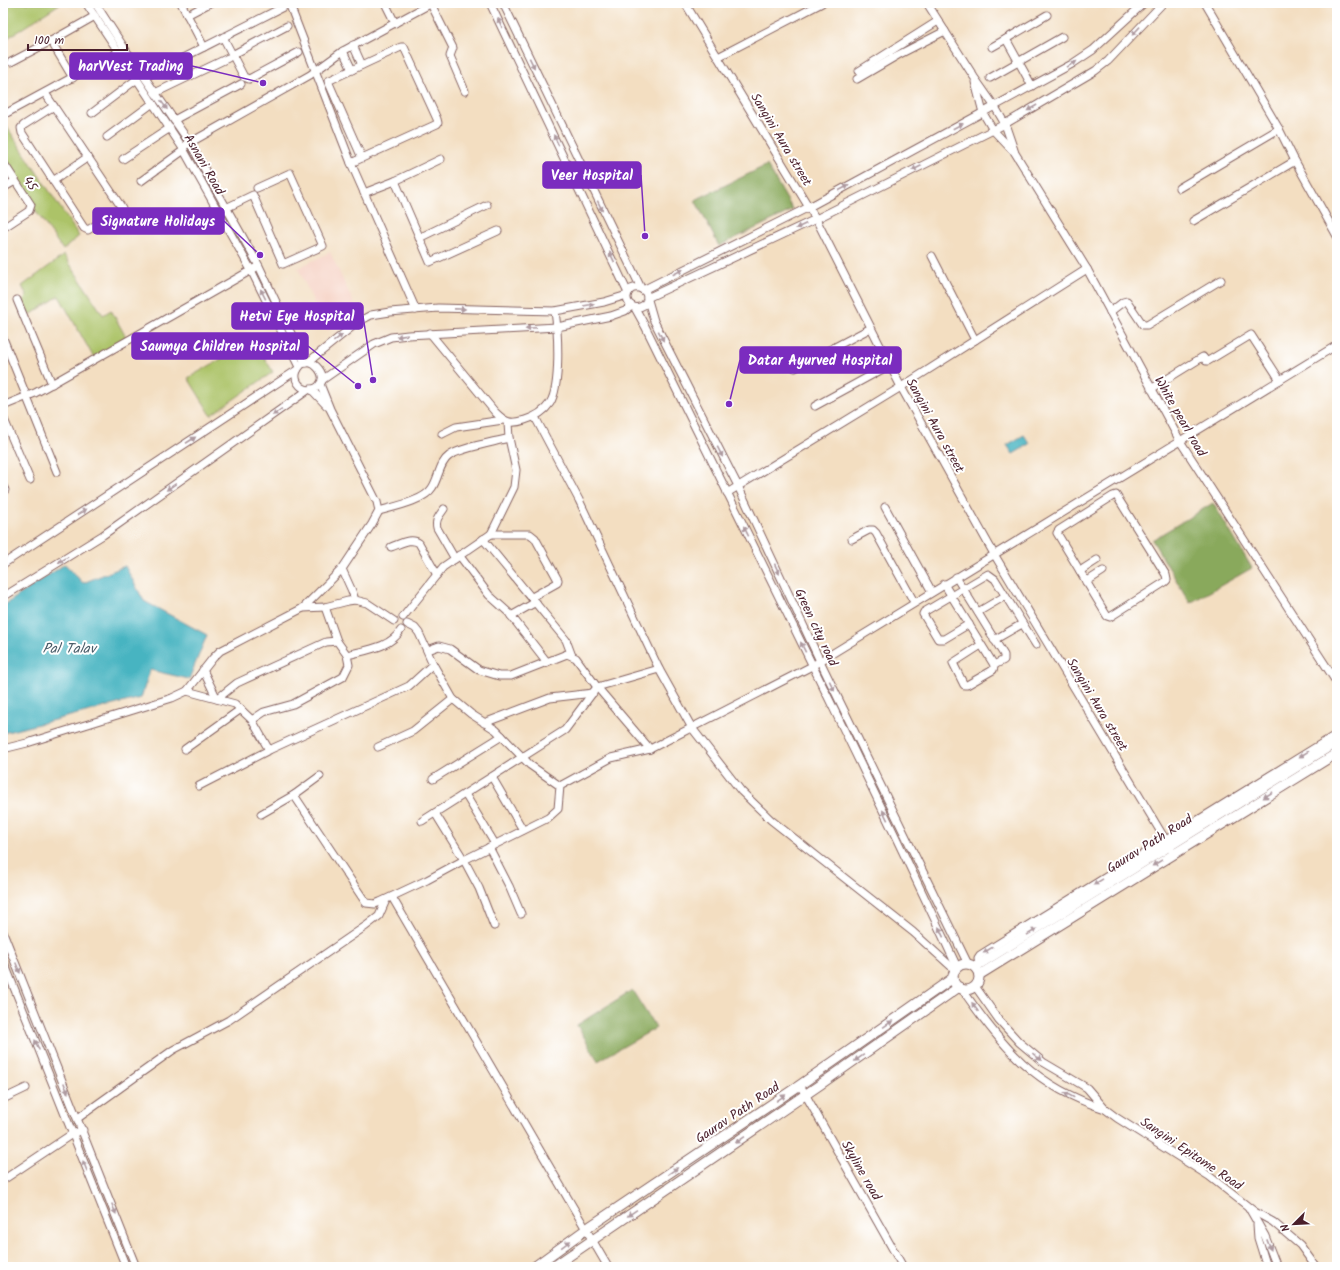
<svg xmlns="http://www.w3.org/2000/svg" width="1340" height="1270" viewBox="0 0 1340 1270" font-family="Kalam,sans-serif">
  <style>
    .built { fill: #f6d2c4 }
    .green { fill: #acc368; stroke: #7b714a }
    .forest { fill: #89a95c; stroke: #6a6444 }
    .water { fill: #46b4c1; stroke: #486a76 }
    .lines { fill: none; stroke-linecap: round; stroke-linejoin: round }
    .minor-casing { stroke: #856260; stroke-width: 9 }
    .major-casing { stroke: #856260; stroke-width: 11 }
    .minor { stroke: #fff; stroke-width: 7 }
    .major { stroke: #fff; stroke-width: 9 }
    .oneway { fill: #ae9aa0 }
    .labels { text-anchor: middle; stroke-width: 4; stroke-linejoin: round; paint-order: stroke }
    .street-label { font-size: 13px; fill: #4a1f2b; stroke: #fff }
    .water-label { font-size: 14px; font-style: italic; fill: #485b67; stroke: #fff }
    .leader { fill: none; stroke: #7b2cbf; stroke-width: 1.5 }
    .callout-dot { fill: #7b2cbf; stroke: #fff; stroke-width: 1.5 }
    .callout { fill: #7b2cbf; stroke: #7b2cbf; stroke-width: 1.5 }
    .callout-label { font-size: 14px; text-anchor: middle; font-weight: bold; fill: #fff }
  </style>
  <rect width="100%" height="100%" fill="#fff"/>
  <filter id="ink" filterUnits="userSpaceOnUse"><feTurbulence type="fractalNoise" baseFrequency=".025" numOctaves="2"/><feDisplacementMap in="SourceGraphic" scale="8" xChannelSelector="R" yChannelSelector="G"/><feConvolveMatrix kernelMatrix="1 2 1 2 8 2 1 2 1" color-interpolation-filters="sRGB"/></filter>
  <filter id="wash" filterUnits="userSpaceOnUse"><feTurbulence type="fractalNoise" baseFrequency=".012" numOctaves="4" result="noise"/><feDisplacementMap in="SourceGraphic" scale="16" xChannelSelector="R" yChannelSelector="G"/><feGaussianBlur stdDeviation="0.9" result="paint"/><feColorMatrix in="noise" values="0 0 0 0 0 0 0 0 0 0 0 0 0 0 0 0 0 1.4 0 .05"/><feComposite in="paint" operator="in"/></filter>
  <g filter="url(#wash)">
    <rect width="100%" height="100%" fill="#f3dec1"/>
    <!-- built -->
    <polygon class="built" points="330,252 358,312 327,331 298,268"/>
    <!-- green -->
    <g class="green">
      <polygon points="3,3 61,3 3,41"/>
      <polygon points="3,121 79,236 63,250 3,164"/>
      <polygon points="64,255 103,315 111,310 127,339 94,358 59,296 30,315 21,302 27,296 22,286"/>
      <polygon points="254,340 273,372 211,415 188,378"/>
    </g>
    <!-- forest -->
    <g class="forest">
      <polygon points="767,165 793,210 719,246 695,200"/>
      <polygon points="1213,503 1252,568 1190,603 1152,540"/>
      <polygon points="632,990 656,1028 598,1061 577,1025"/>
    </g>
    <!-- water -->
    <g class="water">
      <polygon points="1024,435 1030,444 1013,454 1007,445"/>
      <polygon points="65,564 83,583 125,566 144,601 207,635 189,679 150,670 141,698 3,733 3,606"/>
    </g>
  </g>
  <g filter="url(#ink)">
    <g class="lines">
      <defs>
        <g id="minor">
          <polyline points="86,3 182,147 251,270 299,367"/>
          <polyline points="95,3 125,49 190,143 259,266 305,363"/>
          <polyline points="181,3 204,47"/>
          <polyline points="289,3 351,163 416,310"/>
          <polyline points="385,3 395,23"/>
          <polyline points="490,3 628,293"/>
          <polyline points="503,3 641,288"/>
          <polyline points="685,3 816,219 901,387 994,554 1171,849"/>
          <polyline points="927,3 974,77 995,107 1005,124 1015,153 1087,269 1180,441 1337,683"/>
          <polyline points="1205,3 1279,129 1295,161 1337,236"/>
          <polyline points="431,4 453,48 450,56 465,91"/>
          <polyline points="187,15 210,3"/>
          <polyline points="223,37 244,77 249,79 299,52"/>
          <polyline points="51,41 95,16"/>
          <polyline points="353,45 362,65"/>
          <polyline points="992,47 1006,39"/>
          <polyline points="343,51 352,70"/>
          <polyline points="232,55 287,26"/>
          <polyline points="718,57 822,3"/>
          <polyline points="11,62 51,41 73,78"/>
          <polyline points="859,71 938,21"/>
          <polyline points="145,77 289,4"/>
          <polyline points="990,78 1062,37"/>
          <polyline points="857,79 898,55 945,31"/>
          <polyline points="975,82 983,113 993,130 1012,150"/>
          <polyline points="1032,86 1006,39 1047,15"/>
          <polyline points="45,93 122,208 88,230 84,228 22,133 21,128 24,125 54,106"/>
          <polyline points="155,93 228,58"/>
          <polyline points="92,113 137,79"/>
          <polyline points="3,115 123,50"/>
          <polyline points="174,120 241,84"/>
          <polyline points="107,137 153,103"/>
          <polyline points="186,145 310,75 343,51 432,3"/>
          <polyline points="123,159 170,128"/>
          <polyline points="3,162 31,205 29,211 3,228"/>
          <polyline points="351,163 362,158 437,124 438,123 437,119 404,47 401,47 328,81 362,158"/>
          <polyline points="53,181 88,157"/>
          <polyline points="141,181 184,150"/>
          <polyline points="395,181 430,262 498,231"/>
          <polyline points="3,188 15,181"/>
          <polyline points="1179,188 1279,129"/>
          <polyline points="364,193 395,181 441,159"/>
          <polyline points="226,208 253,195 283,264 323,246 290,173 257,188"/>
          <polyline points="1193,221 1295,161"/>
          <polyline points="419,238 487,205"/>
          <polyline points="932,256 975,340"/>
          <polyline points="643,290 809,207 1072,64 1093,50 1144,3"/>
          <polyline points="647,298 816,219 1005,124 1095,71 1108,61 1163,3"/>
          <polyline points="17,300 52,384"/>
          <path d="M647 300 644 305C632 313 621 299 631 289 637 286 642 288 646 293L654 321 738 486 820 661 968 964"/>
          <path d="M635 308 645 326C750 539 857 752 957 967"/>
          <polyline points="1110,312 1123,302 1127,301 1143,325 1147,325 1221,280"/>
          <path d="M430 333 495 412C505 422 510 425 525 420 535 417 544 412 550 403 561 386 558 332 555 311"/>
          <polyline points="3,338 57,472"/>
          <polyline points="307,363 358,322 371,315 390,312 438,308 555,311 604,302 627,295"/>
          <polyline points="795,368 871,328"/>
          <polyline points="322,380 374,344 391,337 408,335 557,327 611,316 625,311 632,306"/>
          <polyline points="311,389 327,406"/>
          <polyline points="1151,389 1201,358 1203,357 1206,361 1208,361 1251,335 1280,380"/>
          <polyline points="3,406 35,393 55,382 255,268"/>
          <polyline points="815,406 890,365"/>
          <polyline points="3,417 30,480"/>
          <polyline points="535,417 579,500 659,669 692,728 741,791 771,820 913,932 955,970"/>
          <polyline points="442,434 456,427 503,420"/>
          <polyline points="3,486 5,490"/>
          <polyline points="727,493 901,387 1087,269"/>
          <polygon points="1116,495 1166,575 1167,580 1165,582 1110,617 1107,616 1057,533 1059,530 1113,496"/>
          <polyline points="885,507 932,592"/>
          <path d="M444 509C439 516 435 520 437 528L455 559"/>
          <path d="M379 511C393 507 424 501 432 488 439 478 439 463 449 456 459 448 495 442 509 438"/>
          <polyline points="491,534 530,534 535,538 558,580 557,583 532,597"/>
          <polyline points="483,539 566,640 572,656"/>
          <polyline points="852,539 869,530 873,530 876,533 914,602"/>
          <path d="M391 547C400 544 411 537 419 543L437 575"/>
          <polyline points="459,555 489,595 509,613 547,662"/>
          <polyline points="3,564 297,370"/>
          <polyline points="342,569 352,591 355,600 367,603 394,621"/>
          <polyline points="1080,571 1097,560"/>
          <polyline points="956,577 1004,655 1004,660 994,665"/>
          <polyline points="1086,582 1103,571"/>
          <polyline points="944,584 994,665 994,667 993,670 967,685 964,685 953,663 981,645"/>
          <path d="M3 597 103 535 308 390C341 386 308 345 297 371 293 380 300 388 308 390"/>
          <polyline points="325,607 337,641"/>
          <polyline points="303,608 325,607 348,601 355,600"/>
          <polyline points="978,612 1005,596"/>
          <polyline points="511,616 536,602"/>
          <polyline points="403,617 443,567 491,534 514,487 516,470 509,438 508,423"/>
          <polyline points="407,624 415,628 419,633 433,664 453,699 471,714 496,730 530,765 560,786"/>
          <polyline points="969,624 944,639 938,639 923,614 924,612 988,574 995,579 1036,645"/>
          <polyline points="994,640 1022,624"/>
          <polyline points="428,650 439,646 450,649 479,670 499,676 511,676 567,654 576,658 597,687 650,749"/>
          <path d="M347 655C366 650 390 648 401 630"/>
          <polyline points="203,670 217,699 237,683 326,642 337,641 347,655 349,665 343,677 293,704 264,712 252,720"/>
          <polyline points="187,691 235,704 252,720 269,750"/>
          <polyline points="484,723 550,698 593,693"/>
          <polyline points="378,747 413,731 453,699"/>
          <polyline points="3,749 27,743 172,698 187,691 213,658 220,651 303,608 342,569 372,524 379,511 377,502 330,409 320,384"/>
          <polyline points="185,749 241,709"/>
          <polyline points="492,777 523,830"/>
          <polyline points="433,779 502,736"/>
          <polyline points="199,786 269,750 409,686 433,664"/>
          <polyline points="465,794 495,844"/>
          <polyline points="294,795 320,776"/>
          <polyline points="435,813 464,860 479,888 494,926"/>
          <polyline points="261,814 294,795 366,903 375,904 380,902 427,880 464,860 548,818 558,809 560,786 611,758 650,749 812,666 1337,345"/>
          <polyline points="422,821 565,730 597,687 659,669"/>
          <polyline points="489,847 509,886 521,914"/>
          <polyline points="392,897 608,1267"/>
          <polyline points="3,932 136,1267"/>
          <polyline points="3,960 126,1267"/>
          <polyline points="979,964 978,958 980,955 1337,734"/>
          <polyline points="975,986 999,1020 1019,1042 1043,1062 1087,1088 1105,1109 1117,1118 1209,1176 1255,1212 1273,1222 1300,1245 1316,1267"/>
          <path d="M962 989C1002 1047 1035 1087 1105 1109"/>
          <polyline points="800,1085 903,1267"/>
          <polyline points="3,1099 26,1088"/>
          <polyline points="78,1118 173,1050 229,1020 366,926 379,916 386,900"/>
          <polyline points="3,1180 72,1134 83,1130"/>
          <polyline points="1249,1208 1265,1236 1277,1267"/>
          <polyline points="1257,1225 1258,1238 1267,1267"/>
        </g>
        <g id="major">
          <circle cx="966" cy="977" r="13"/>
          <polyline points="975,967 1337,742"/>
          <polyline points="979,975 1337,753"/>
          <polyline points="534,1267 592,1225 800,1085 953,978"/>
          <polyline points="553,1267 821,1084 959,987"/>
        </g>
      </defs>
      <!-- minor casing -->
      <use href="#minor" class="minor-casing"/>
      <!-- major casing -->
      <use href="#major" class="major-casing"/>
      <!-- minor -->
      <use href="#minor" class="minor"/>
      <!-- major -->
      <use href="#major" class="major"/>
    </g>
    <!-- one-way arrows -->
    <defs><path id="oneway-solid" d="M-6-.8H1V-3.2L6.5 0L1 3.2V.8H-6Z"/></defs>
    <g class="oneway">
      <use href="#oneway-solid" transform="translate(500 23) rotate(-116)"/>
      <use href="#oneway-solid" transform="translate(1136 31) rotate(133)"/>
      <use href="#oneway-solid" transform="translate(532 63) rotate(64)"/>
      <use href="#oneway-solid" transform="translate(1072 64) rotate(-31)"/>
      <use href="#oneway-solid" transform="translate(164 105) rotate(55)"/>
      <use href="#oneway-solid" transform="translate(1032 108) rotate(150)"/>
      <use href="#oneway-solid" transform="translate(958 126) rotate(-28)"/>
      <use href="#oneway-solid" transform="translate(556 140) rotate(-115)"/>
      <use href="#oneway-solid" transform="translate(917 168) rotate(153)"/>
      <use href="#oneway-solid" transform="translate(844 188) rotate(-28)"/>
      <use href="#oneway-solid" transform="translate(600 206) rotate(64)"/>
      <use href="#oneway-solid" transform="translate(801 226) rotate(155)"/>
      <use href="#oneway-solid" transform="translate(612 257) rotate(-115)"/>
      <use href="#oneway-solid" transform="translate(678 272) rotate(-27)"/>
      <use href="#oneway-solid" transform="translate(263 294) rotate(-117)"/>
      <use href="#oneway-solid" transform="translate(589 305) rotate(-10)"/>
      <use href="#oneway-solid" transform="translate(460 309) rotate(1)"/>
      <use href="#oneway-solid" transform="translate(531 328) rotate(177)"/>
      <use href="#oneway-solid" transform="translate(402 336) rotate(171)"/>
      <use href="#oneway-solid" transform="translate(661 336) rotate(63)"/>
      <use href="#oneway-solid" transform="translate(338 338) rotate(-39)"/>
      <use href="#oneway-solid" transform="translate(277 412) rotate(145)"/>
      <use href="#oneway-solid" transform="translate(191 440) rotate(-33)"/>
      <use href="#oneway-solid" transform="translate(720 452) rotate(63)"/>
      <use href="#oneway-solid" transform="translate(171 487) rotate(145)"/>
      <use href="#oneway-solid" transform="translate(82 512) rotate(-33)"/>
      <use href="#oneway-solid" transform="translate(746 531) rotate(-116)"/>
      <use href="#oneway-solid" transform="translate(63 560) rotate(148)"/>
      <use href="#oneway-solid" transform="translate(777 569) rotate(65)"/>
      <use href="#oneway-solid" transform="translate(803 647) rotate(-116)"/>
      <use href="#oneway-solid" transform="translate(832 686) rotate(64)"/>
      <use href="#oneway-solid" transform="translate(1304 754) rotate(148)"/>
      <use href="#oneway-solid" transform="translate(1268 795) rotate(148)"/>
      <use href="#oneway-solid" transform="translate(885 815) rotate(-116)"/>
      <use href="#oneway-solid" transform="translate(1157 863) rotate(148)"/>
      <use href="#oneway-solid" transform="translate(1098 882) rotate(148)"/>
      <use href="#oneway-solid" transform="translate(941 932) rotate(-115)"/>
      <use href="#oneway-solid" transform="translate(1032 932) rotate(-32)"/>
      <use href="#oneway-solid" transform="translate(988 950) rotate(148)"/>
      <use href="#oneway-solid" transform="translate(18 968) rotate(68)"/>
      <use href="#oneway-solid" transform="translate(975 1007) rotate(-125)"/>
      <use href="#oneway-solid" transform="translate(888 1024) rotate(-35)"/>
      <use href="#oneway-solid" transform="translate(37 1045) rotate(-112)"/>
      <use href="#oneway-solid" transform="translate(1037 1057) rotate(39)"/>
      <use href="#oneway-solid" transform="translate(859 1058) rotate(145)"/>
      <use href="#oneway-solid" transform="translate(66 1088) rotate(68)"/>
      <use href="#oneway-solid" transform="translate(1069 1095) rotate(-153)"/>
      <use href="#oneway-solid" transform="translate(781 1098) rotate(-34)"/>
      <use href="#oneway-solid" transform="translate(740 1140) rotate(146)"/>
      <use href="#oneway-solid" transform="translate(85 1166) rotate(-112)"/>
      <use href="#oneway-solid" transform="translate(673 1171) rotate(-34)"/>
      <use href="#oneway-solid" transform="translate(114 1209) rotate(68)"/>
      <use href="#oneway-solid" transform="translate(632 1213) rotate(146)"/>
      <use href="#oneway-solid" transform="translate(566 1244) rotate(-36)"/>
      <use href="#oneway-solid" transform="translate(1269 1245) rotate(69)"/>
    </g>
  </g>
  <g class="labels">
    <!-- street labels -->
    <g class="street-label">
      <text transform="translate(782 139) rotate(59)" y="5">Sangini Aura street</text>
      <text transform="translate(205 164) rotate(60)" y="5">Asnani Road</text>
      <text transform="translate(31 183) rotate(57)" y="5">45</text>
      <text transform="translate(1181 416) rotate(60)" y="5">White pearl road</text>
      <text transform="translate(936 425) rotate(61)" y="5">Sangini Aura street</text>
      <text transform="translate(817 627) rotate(65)" y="5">Green city road</text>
      <text transform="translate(1098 704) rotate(59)" y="5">Sangini Aura street</text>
      <text transform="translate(1149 843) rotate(-32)" y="5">Gaurav Path Road</text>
      <text transform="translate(737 1112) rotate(-34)" y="5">Gaurav Path Road</text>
      <text transform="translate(1192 1153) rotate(34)" y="5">Sangini Epitome Road</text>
      <text transform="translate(862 1170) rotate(60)" y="5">Skyline road</text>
    </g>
    <!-- water labels -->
    <g class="water-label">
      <text x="69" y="653">Pal Talav</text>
    </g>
  </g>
  <!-- callouts -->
  <path class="leader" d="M263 83L192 66M645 236L641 175M260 255L224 221M373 380L363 316M358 386L308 346M729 404L740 360"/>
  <g class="callout-dot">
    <circle cx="263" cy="83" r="4"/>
    <circle cx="645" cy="236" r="4"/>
    <circle cx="260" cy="255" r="4"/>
    <circle cx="373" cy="380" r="4"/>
    <circle cx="358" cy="386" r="4"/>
    <circle cx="729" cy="404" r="4"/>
  </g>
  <g class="callout">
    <rect x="70" y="53" width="122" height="26" rx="4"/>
    <rect x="543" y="162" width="98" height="26" rx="4"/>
    <rect x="93" y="208" width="131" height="26" rx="4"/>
    <rect x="232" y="303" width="131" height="26" rx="4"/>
    <rect x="132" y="333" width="176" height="26" rx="4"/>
    <rect x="740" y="347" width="161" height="26" rx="4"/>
  </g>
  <g class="callout-label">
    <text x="131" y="71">harVVest Trading</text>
    <text x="592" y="180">Veer Hospital</text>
    <text x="158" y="226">Signature Holidays</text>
    <text x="297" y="321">Hetvi Eye Hospital</text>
    <text x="220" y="351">Saumya Children Hospital</text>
    <text x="820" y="365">Datar Ayurved Hospital</text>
  </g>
  <!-- margin -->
  <rect width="1340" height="1270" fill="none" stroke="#fff" stroke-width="16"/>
  <!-- north arrow -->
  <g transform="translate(1294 1224) rotate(246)" stroke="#ffffff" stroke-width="3" paint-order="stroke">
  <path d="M0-3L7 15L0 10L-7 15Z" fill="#4a1f2b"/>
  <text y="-6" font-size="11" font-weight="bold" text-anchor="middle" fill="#4a1f2b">N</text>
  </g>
  <!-- scale -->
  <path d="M28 44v6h99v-6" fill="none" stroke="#4a1f2b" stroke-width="2"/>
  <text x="34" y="44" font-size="12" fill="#4a1f2b" stroke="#ffffff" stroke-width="3" paint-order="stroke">100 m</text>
</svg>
